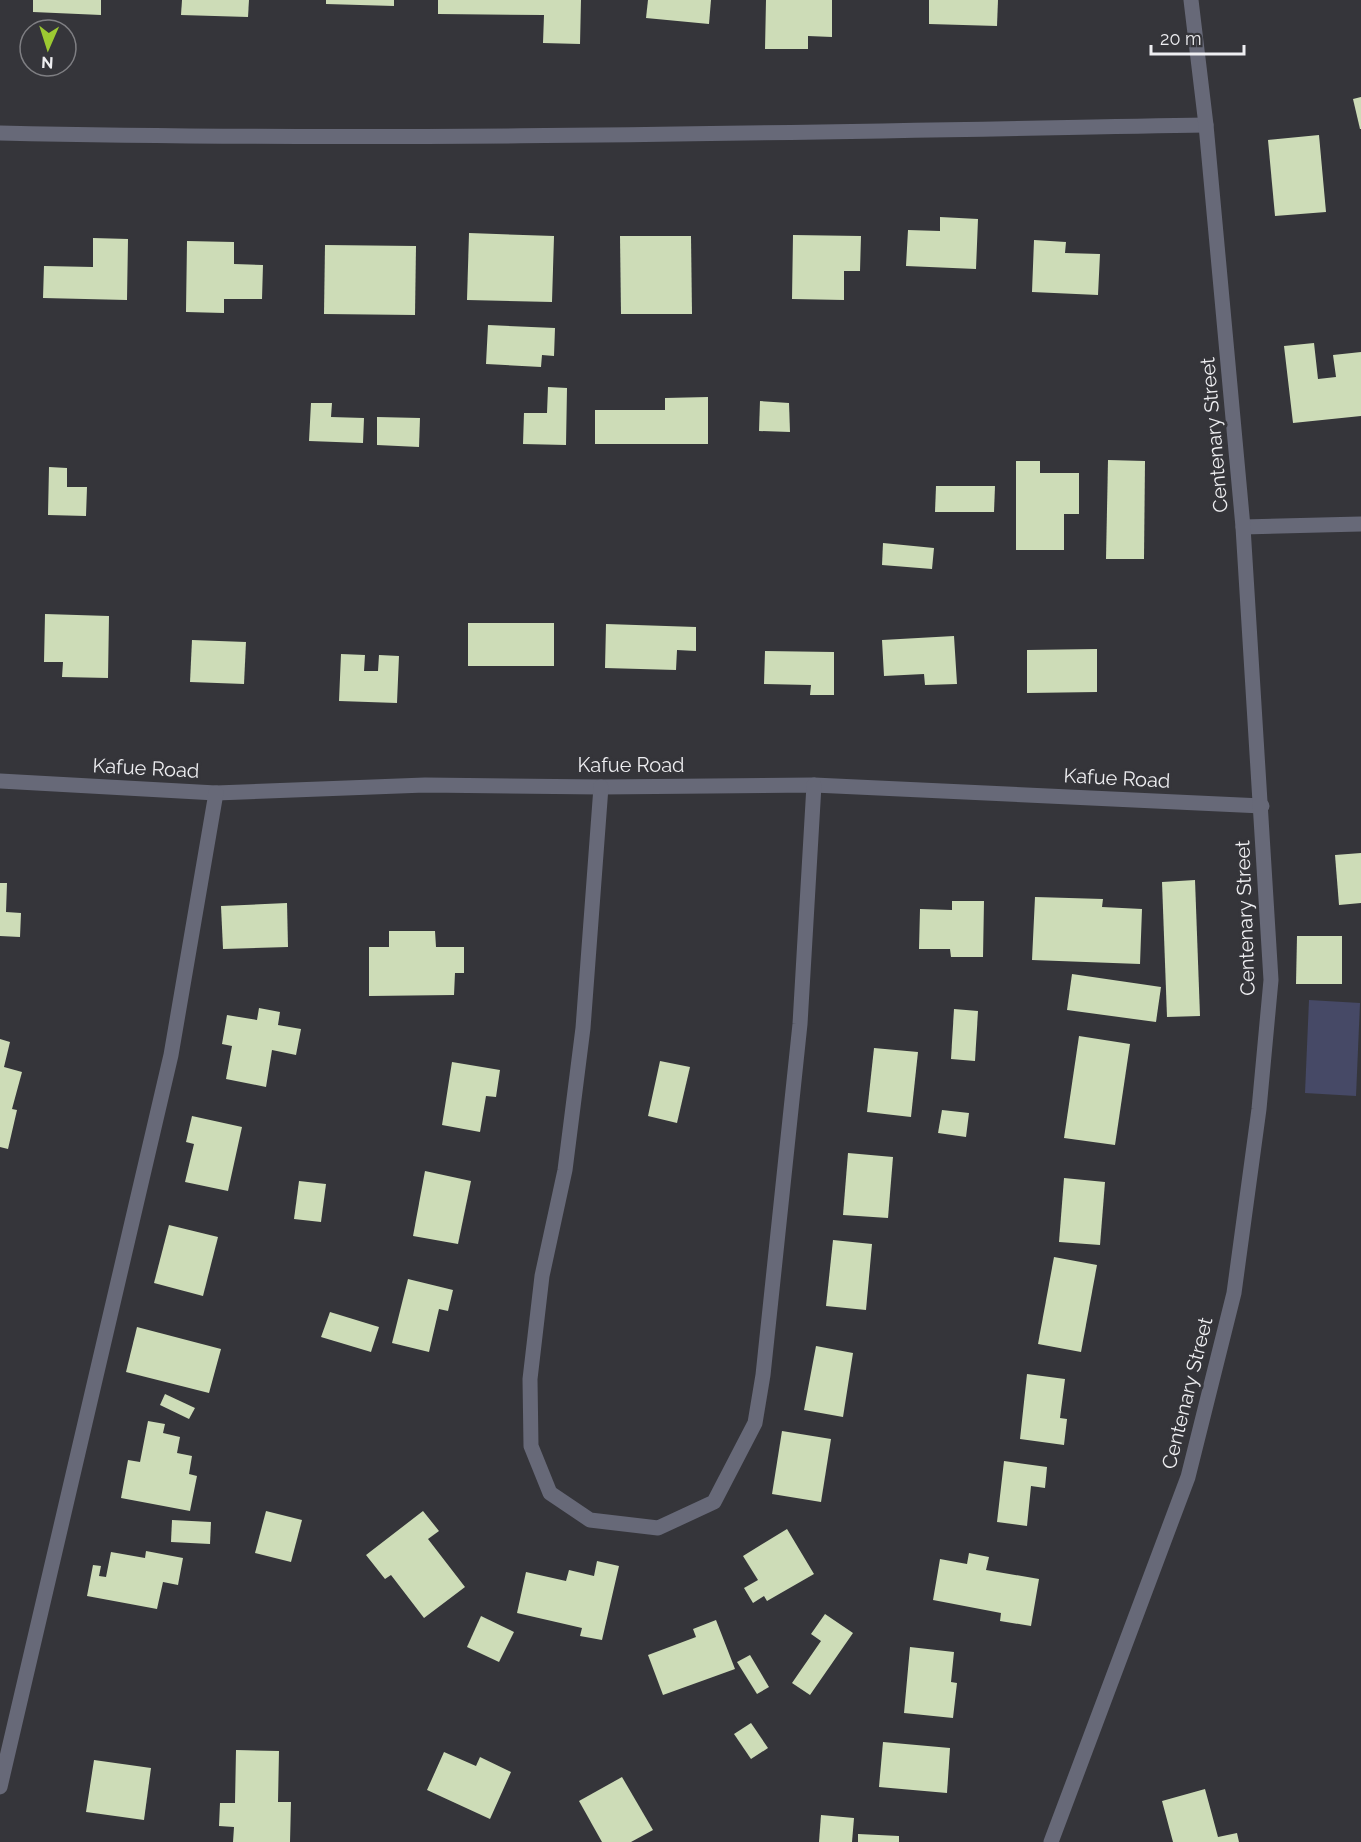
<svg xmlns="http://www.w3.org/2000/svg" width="1361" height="1842" viewBox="0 0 1361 1842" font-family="Raleway,sans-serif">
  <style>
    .green { fill: #464966 }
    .building { fill: #cddcb7 }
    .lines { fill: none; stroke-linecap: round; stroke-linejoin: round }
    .minor { stroke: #676978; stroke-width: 15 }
    .labels { text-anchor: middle; stroke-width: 6; stroke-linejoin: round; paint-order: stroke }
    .street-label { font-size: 20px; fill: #eeeef1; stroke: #35353a }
  </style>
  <rect width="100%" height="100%" fill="#35353a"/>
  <!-- green -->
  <polygon class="green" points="1309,1000 1360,1003 1356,1096 1305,1093"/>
  <!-- building -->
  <g class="building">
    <polygon points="33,0 101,0 101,15 33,12"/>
    <polygon points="182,0 249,0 248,17 181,15"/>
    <polygon points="326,0 394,0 394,6 326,4"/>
    <polygon points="438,0 581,0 580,44 543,43 544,15 438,14"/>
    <polygon points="648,0 711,0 709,24 646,18"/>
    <polygon points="766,0 832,0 832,37 808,36 808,49 765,49"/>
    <polygon points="929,0 998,0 997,26 929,24"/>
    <polygon points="1361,97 1361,129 1360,129 1353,99"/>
    <polygon points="1319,135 1326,212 1275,216 1268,140"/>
    <polygon points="940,217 978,219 976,269 906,266 908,230 940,231"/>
    <polygon points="469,233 554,236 552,302 467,300"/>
    <polygon points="793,235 861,236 860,271 844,271 844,300 792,299"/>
    <polygon points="620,236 691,236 692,314 621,314"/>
    <polygon points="93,238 128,239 127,300 43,298 44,266 93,267"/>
    <polygon points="1034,240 1066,242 1065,253 1100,254 1098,295 1032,292"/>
    <polygon points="187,241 234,242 234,264 263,265 262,299 224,299 224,313 186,312"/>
    <polygon points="325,245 416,246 415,315 324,314"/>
    <polygon points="488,325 555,328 554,356 542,355 541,367 486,364"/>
    <polygon points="1314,343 1318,379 1336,377 1333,355 1361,352 1361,416 1293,423 1284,346"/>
    <polygon points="548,387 567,388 566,445 523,444 524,413 547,413"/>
    <polygon points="708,397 708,444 595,444 595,410 665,410 665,398"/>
    <polygon points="760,401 789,403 790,432 759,431"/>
    <polygon points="311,403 332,403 331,417 364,418 363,443 309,441"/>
    <polygon points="377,417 420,418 419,447 377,445"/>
    <polygon points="1108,460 1145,461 1144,559 1106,559"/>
    <polygon points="1016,461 1040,461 1040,473 1079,473 1079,514 1064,514 1064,550 1016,550"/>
    <polygon points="49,467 67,468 67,487 87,487 86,516 48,515"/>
    <polygon points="936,486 995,486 994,512 935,512"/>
    <polygon points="883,543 934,548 932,569 882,565"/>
    <polygon points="45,614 109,616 108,678 62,677 63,662 44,662"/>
    <rect x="468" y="623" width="86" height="43"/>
    <polygon points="606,624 696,627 696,651 677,650 676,670 605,668"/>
    <polygon points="954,636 957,684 925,685 924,674 884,676 882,640"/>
    <polygon points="192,640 246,642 244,684 190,682"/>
    <polygon points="1097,649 1097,692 1027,693 1027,650"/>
    <polygon points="765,651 834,652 834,695 810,695 811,685 764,684"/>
    <polygon points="341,654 365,655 364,671 378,671 379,655 399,656 397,703 339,701"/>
    <polygon points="1361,853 1361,903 1339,905 1335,855"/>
    <polygon points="1195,880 1200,1016 1167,1017 1162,882"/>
    <polygon points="0,883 7,883 6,912 21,913 20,937 0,936"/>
    <polygon points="1035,897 1103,899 1102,907 1142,909 1140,964 1032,960"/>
    <polygon points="952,901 984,901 983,957 951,957 950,949 919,949 920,909 952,910"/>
    <polygon points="287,903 288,947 223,949 221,906"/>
    <polygon points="389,931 435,931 436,947 464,947 464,973 455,973 454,995 369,996 369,947 389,947"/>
    <polygon points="1297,936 1342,936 1342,984 1296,984"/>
    <polygon points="1072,974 1161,987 1156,1022 1067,1010"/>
    <polygon points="259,1008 280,1012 278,1025 301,1029 296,1055 272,1050 266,1087 226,1079 232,1046 222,1044 227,1015 257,1020"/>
    <polygon points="954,1009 978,1011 975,1061 951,1059"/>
    <polygon points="1079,1036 1130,1044 1115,1145 1064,1138"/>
    <polygon points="0,1039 10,1042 4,1067 22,1072 12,1109 17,1110 8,1149 0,1147"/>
    <polygon points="874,1048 918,1052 911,1117 867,1112"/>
    <polygon points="660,1061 690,1067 677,1123 648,1116"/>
    <polygon points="452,1062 500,1070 496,1097 486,1096 480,1132 442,1125"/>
    <polygon points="942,1110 969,1113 966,1137 938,1133"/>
    <polygon points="192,1116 242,1127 228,1191 185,1182 194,1144 186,1142"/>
    <polygon points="848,1153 893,1157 888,1218 843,1215"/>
    <polygon points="425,1171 471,1181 458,1244 413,1236"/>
    <polygon points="1064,1178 1105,1182 1100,1245 1059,1242"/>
    <polygon points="299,1181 326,1184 321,1222 294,1219"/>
    <polygon points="169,1225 218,1237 203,1296 154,1283"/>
    <polygon points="833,1240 872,1244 866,1310 826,1306"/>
    <polygon points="1054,1257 1097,1265 1081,1352 1038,1344"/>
    <polygon points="408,1279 453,1290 448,1311 439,1309 429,1352 392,1343"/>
    <polygon points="330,1312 379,1327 371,1352 321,1337"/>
    <polygon points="137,1327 221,1349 209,1393 126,1372"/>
    <polygon points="816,1346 853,1353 843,1417 804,1410"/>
    <polygon points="1027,1374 1065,1379 1060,1418 1067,1419 1064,1445 1020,1439"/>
    <polygon points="165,1394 195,1408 189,1419 160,1405"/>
    <polygon points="148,1421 165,1424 163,1433 180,1437 177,1453 192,1456 189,1474 197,1476 190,1511 121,1498 128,1460 140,1462"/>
    <polygon points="782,1431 831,1439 821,1502 772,1494"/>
    <polygon points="1004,1461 1047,1467 1045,1488 1031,1486 1027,1526 997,1522"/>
    <polygon points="266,1511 302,1520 291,1562 255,1553"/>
    <polygon points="423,1511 439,1531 428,1539 465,1587 424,1618 391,1575 385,1579 366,1555"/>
    <polygon points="172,1520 211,1522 210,1544 171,1542"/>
    <polygon points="787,1529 814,1574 767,1601 764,1596 753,1603 744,1588 758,1580 743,1556"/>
    <polygon points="146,1551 183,1558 178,1585 163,1582 157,1609 87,1596 93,1565 101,1566 99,1576 106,1577 111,1552 145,1558"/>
    <polygon points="969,1553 989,1557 986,1570 1039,1579 1031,1626 1000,1621 1001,1613 933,1600 940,1559 967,1564"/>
    <polygon points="597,1561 619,1566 602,1640 580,1636 582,1628 517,1613 526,1572 566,1581 569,1570 594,1576"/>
    <polygon points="825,1614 853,1633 810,1695 792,1683 821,1641 811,1634"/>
    <polygon points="481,1616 514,1632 499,1662 467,1647"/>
    <polygon points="716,1620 735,1669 663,1695 648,1655 696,1637 693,1629"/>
    <polygon points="910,1647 954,1652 951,1682 957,1683 953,1718 904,1713"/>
    <polygon points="750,1655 769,1687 757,1694 737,1662"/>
    <polygon points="751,1723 768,1748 751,1759 734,1734"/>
    <polygon points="883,1742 950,1748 947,1793 879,1787"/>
    <polygon points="236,1750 279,1751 278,1802 291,1802 290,1842 233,1842 234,1827 219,1826 220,1803 235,1803"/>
    <polygon points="444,1752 476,1766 480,1757 511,1772 490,1819 427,1790"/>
    <polygon points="94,1760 151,1768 144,1820 86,1812"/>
    <polygon points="622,1777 653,1830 631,1842 602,1842 579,1801"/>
    <polygon points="1205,1789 1218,1837 1237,1833 1239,1842 1173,1842 1162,1801"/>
    <polygon points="821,1815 854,1818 852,1842 819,1842"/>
    <polygon points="858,1834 899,1836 899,1842 858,1842"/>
  </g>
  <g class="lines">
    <!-- minor -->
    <g class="minor">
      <path d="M0 133C402 142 804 132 1206 125"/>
      <polyline points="1243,527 1361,524"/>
      <polyline points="0,781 216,793 425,785 601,787 814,785 1262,806"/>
      <polyline points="601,787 583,1028 565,1170 542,1276 530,1379 531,1446 550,1493 590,1520 658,1528 714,1502 755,1423 763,1375 800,1024 814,785"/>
      <polyline points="0,1787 171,1055 216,793"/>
      <polyline points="1051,1842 1188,1477 1234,1293 1259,1109 1271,980 1243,527 1206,125 1191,0"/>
    </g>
  </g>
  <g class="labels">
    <!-- street labels -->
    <g class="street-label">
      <text transform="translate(1214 435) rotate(-95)" y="7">Centenary Street</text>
      <text x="631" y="772">Kafue Road</text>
      <text transform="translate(146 768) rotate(3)" y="7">Kafue Road</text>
      <text transform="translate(1117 778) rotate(3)" y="7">Kafue Road</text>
      <text transform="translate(1245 918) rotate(-92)" y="7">Centenary Street</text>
      <text transform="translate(1187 1393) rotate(-76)" y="7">Centenary Street</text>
    </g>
  </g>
  <!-- north arrow -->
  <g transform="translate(48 48) rotate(183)"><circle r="28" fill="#35353a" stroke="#7f7f83" stroke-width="1.5"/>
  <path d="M0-4.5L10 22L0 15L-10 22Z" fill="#9cca32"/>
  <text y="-9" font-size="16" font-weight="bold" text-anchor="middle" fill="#eeeef1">N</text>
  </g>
  <!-- scale -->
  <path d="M1151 45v9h93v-9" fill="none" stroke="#eeeef1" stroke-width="3"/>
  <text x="1160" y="45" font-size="18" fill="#eeeef1" stroke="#35353a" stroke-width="4.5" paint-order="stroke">20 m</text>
</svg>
